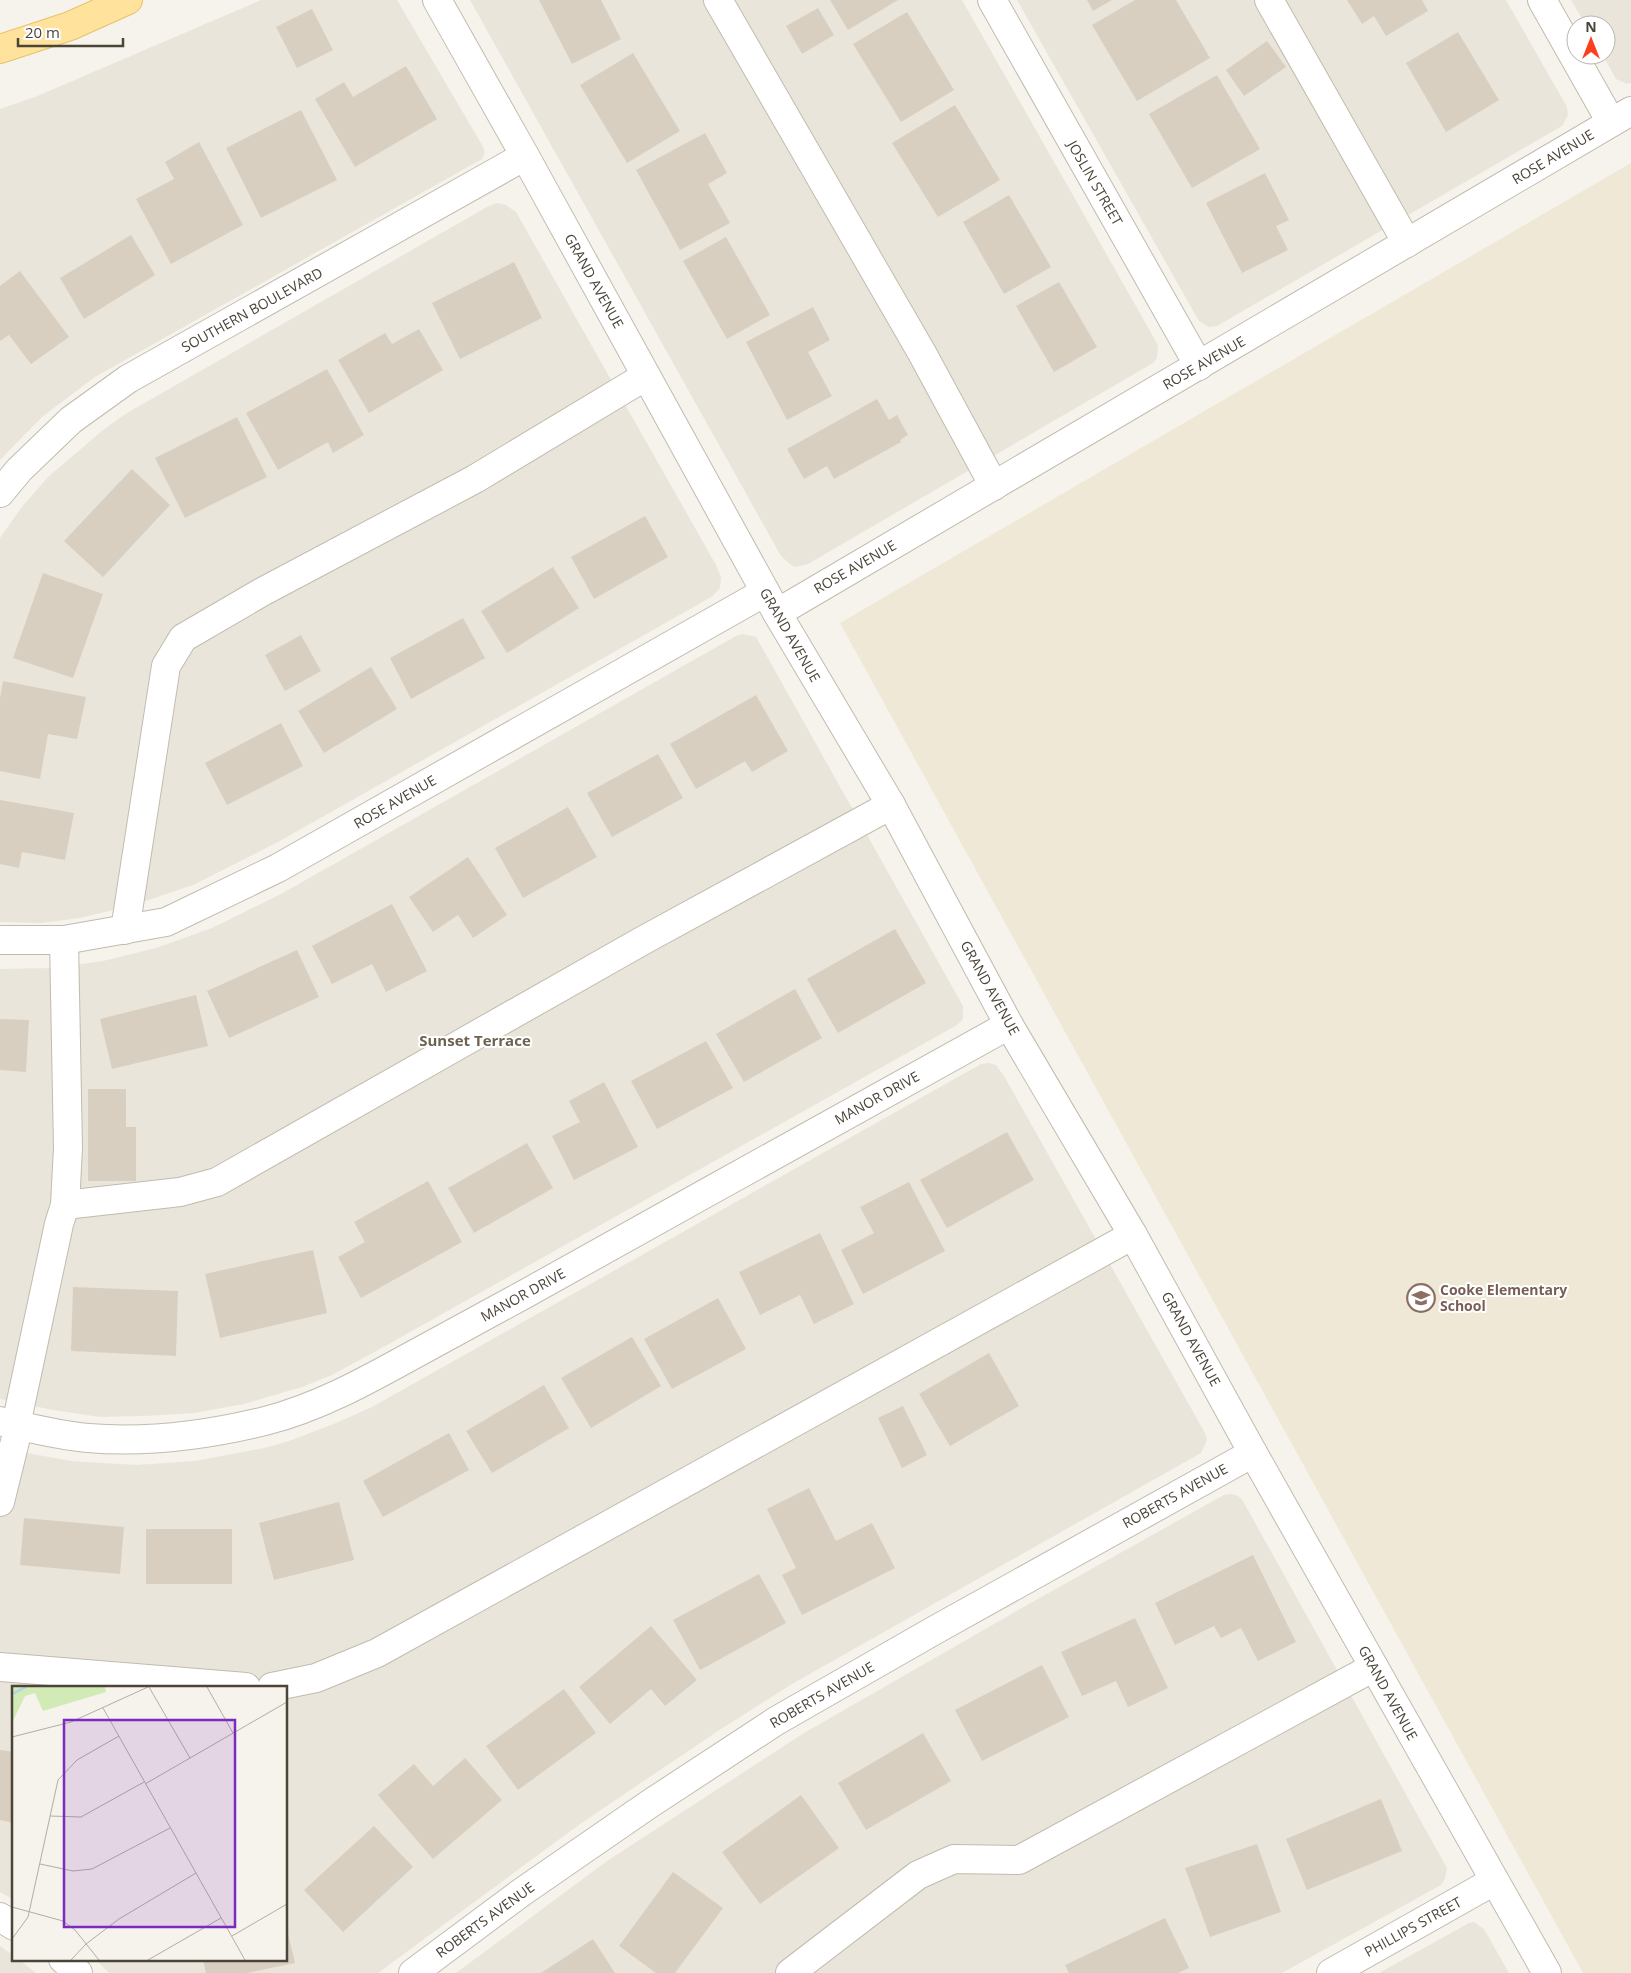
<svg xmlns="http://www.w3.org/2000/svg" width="1631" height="1973" viewBox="0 0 1631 1973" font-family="'Open Sans',sans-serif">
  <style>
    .residential { fill: #eae5da }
    .education { fill: #efe8d6 }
    .building { fill: #d8cfc1 }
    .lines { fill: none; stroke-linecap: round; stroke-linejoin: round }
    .minor-casing { stroke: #c2bbae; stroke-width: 30 }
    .major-casing { stroke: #e6c16a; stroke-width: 30 }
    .minor { stroke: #fff; stroke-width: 28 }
    .major { stroke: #ffe39c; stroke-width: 28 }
    .labels { text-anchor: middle; stroke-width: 4; stroke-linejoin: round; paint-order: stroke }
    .street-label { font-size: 14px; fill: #4b4439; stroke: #fff }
    .education-label { font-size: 14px; font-weight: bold; fill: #785e54; stroke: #fff; text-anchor: start }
    .neighbourhood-label { font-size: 15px; font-weight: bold; fill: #6e6250; stroke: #fff }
    .inset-river { fill: none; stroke: #a9d4f2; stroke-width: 2.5 }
    .inset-road { fill: none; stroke: #b2ada4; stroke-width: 1 }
    .view { fill: #7b2cbf; fill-opacity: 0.15; stroke: #7b2cbf; stroke-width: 2.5 }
    .inset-edge { fill: none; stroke: #4b4439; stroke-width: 2.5 }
  </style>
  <rect width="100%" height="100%" fill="#f6f3ec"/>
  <!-- residential -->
  <g class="residential">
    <polygon points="261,0 397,0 482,145 485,152 482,159 95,377 42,417 0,460 0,109 35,97"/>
    <polygon points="470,0 962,0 1158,345 1157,358 1153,363 808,564 796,567 791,565 781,556"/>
    <polygon points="1017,0 1506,0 1567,107 1568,115 1562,126 1217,326 1209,327 1199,321"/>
    <polygon points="1571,0 1631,0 1631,83 1627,84 1616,79 1603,55 1606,55 1606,25 1586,25"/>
    <polygon points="497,203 506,205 516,212 716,565 721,577 720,588 713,596 278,842 193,885 134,905 80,918 41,923 0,922 0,538 21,508 48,477 103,430 127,413 487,207"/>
    <polygon points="743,634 756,637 760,644 963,1006 963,1019 957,1025 378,1350 332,1375 302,1387 244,1404 194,1413 145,1416 100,1417 53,1410 0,1399 0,969 53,968 103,961 156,948 212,928 281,894 736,636"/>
    <polygon points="988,1063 996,1065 1004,1076 1205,1433 1207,1440 1201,1453 792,1684 718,1731 580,1824 378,1973 109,1973 95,1959 286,1959 286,1687 14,1687 14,1900 0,1892 0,1448 71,1461 103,1463 136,1465 195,1461 264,1448 289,1441 336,1423 372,1407 981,1064"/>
    <polygon points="1231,1494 1238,1496 1243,1501 1447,1868 1445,1879 1441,1885 1282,1973 456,1973 607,1861 804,1733 1027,1605 1224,1495"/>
    <polygon points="1474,1922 1484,1929 1509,1973 1379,1973 1469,1923"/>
    <polygon points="0,1946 14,1956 14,1959 18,1959 36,1973 0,1973"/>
  </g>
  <!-- education -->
  <polygon class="education" points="1631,163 1631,1973 1583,1973 840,623"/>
  <!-- building -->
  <g class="building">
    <polygon points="539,0 601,0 621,39 572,64"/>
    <polygon points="830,0 898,0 848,30"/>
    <polygon points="1087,0 1112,0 1093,11"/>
    <polygon points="1135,0 1176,0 1210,58 1137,101 1092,25"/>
    <polygon points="1347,0 1422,0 1428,11 1386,36 1374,16 1362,24"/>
    <polygon points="818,8 834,35 802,54 786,26"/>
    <polygon points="312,9 333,50 297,68 276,27"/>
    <polygon points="907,12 954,90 901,122 853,44"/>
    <polygon points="1458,32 1499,100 1446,132 1406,63"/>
    <polygon points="1267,41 1286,67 1244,96 1226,70"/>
    <polygon points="633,53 680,131 627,163 580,85"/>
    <polygon points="406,66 437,119 355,167 315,99 344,82 353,97"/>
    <polygon points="1217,75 1260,149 1192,188 1149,114"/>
    <polygon points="955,105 1000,180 938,217 892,143"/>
    <polygon points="301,110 337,180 261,218 226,148"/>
    <polygon points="705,133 727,173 708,184 730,223 680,250 636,170"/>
    <polygon points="199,142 243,225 171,264 136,199 174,179 165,162"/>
    <polygon points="1265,173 1289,220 1276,226 1288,250 1242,273 1206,203"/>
    <polygon points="1009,195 1051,267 1004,294 963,222"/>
    <polygon points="131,235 155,275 84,319 60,278"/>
    <polygon points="726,237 770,315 727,339 683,261"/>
    <polygon points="514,262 542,318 460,359 432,303"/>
    <polygon points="20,271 69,337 31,364 9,335 0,341 0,286"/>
    <polygon points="1059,282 1097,347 1054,372 1016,306"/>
    <polygon points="813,307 830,340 808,352 832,396 787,420 746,342"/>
    <polygon points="419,329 443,370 369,413 338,360 385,333 392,344"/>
    <polygon points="327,369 364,435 333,453 328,442 278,470 246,413"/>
    <polygon points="877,399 889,420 897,415 908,435 900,440 901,442 834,479 827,466 804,479 787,449"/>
    <polygon points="237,417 267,477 185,518 155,458"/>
    <polygon points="132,469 170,505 103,577 64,541"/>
    <polygon points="645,516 668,557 594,599 571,557"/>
    <polygon points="553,567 579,608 507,653 481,611"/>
    <polygon points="43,573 103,594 73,678 13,658"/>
    <polygon points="463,618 485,658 411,699 390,658"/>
    <polygon points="301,635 321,671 285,691 265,655"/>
    <polygon points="371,667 397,709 324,753 298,711"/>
    <polygon points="3,681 86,697 77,739 48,734 40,779 0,771 0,698"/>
    <polygon points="756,695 788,751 752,772 745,761 696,789 670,744"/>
    <polygon points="281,723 303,766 227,805 205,763"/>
    <polygon points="658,754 683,798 612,837 587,793"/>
    <polygon points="0,800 74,813 65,860 22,852 19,868 0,864"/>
    <polygon points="568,807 597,857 523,898 495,848"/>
    <polygon points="468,857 507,915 473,938 458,915 433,932 409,897"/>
    <polygon points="392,904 427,971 386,992 372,964 332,984 312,946"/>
    <polygon points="895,929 926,983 838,1033 807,979"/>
    <polygon points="297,950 319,997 229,1038 207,991"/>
    <polygon points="795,989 822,1038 744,1082 716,1034"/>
    <polygon points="196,995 208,1046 112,1069 100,1019"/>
    <polygon points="0,1019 29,1020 26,1072 0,1070"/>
    <polygon points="706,1041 733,1088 657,1129 631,1081"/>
    <polygon points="604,1082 638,1147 574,1180 552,1136 580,1122 569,1101"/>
    <polygon points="88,1089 126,1089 126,1127 136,1127 136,1181 88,1181"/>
    <polygon points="1007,1132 1034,1180 947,1228 920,1180"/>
    <polygon points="527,1143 553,1188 474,1233 448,1188"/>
    <polygon points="428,1181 462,1242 361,1298 338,1257 365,1242 354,1222"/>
    <polygon points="909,1182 945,1251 863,1294 841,1250 874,1233 860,1207"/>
    <polygon points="820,1233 854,1304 814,1324 800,1295 760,1315 739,1272"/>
    <polygon points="313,1250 327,1313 220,1338 205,1274"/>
    <polygon points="73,1287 178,1291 176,1356 71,1351"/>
    <polygon points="718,1298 746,1349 672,1389 644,1339"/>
    <polygon points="632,1337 661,1386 591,1428 561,1378"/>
    <polygon points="989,1353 1019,1406 950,1446 919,1394"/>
    <polygon points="544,1385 569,1428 492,1473 466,1431"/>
    <polygon points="903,1406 927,1455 902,1468 878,1418"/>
    <polygon points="449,1433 469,1470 383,1517 363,1481"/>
    <polygon points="809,1488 836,1541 872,1523 895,1568 802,1615 782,1575 796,1568 767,1509"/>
    <polygon points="339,1502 354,1560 274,1580 259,1523"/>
    <polygon points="24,1518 124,1527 120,1574 20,1565"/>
    <rect x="146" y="1529" width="86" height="55"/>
    <polygon points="1253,1555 1296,1642 1258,1661 1241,1628 1221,1638 1214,1626 1175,1645 1155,1603"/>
    <polygon points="759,1574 786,1623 700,1670 673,1620"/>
    <polygon points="1135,1618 1168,1688 1128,1707 1116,1681 1082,1696 1061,1652"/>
    <polygon points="651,1626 697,1680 665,1706 651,1689 610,1724 579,1687"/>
    <polygon points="1042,1665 1069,1717 982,1761 955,1710"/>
    <polygon points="564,1689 596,1733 518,1790 486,1746"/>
    <polygon points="923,1733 951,1781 866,1830 838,1783"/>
    <polygon points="0,1750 14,1752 14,1823 0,1820"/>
    <polygon points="465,1758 502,1800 433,1859 378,1795 414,1764 433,1786"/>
    <polygon points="801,1795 839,1848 760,1904 722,1852"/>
    <polygon points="1381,1799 1402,1851 1307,1890 1286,1839"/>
    <polygon points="374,1826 413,1867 343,1932 304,1890"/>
    <polygon points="1257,1844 1281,1912 1210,1937 1185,1868"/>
    <polygon points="673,1872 723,1908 675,1973 656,1973 619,1946"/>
    <polygon points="1165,1918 1189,1968 1178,1973 1069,1973 1065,1965"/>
    <polygon points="286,1925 295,1963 247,1973 206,1973 203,1959 286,1959"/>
    <polygon points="593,1939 615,1973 541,1973"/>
  </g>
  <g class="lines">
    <defs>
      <g id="minor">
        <polyline points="437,0 525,156 777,613 891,805 1009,1025 1133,1235 1253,1453 1547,1973"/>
        <polyline points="718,0 922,353 994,486"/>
        <polyline points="992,0 1199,366"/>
        <polyline points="1269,0 1407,243"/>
        <polyline points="1542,0 1611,122"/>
        <polyline points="0,493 19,470 71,420 128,379 525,156"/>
        <polyline points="777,613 1631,111"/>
        <polyline points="125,930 166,666 183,638 262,592 475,479 646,376"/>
        <polyline points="0,940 64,940 166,922 278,868 765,592"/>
        <polyline points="65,1205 180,1192 217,1182 642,941 891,805"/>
        <path d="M0 1421C29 1428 58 1435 88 1438 147 1443 208 1435 265 1421 317 1408 366 1381 413 1355 450 1335 488 1314 525 1294 686 1204 848 1114 1009 1025"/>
        <polyline points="16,1425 59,1224 65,1205 68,1148 64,940"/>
        <polyline points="0,1502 19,1425"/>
        <polyline points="0,1667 246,1687"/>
        <polyline points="272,1687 316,1678 377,1653 1133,1235"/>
        <polyline points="0,1917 14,1926"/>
        <polyline points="63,1959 78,1973"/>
        <polyline points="413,1973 522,1892 648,1805 776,1721 935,1630 1253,1453"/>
        <polyline points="790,1973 918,1875 954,1859 1019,1860 1374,1667"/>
        <polyline points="1331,1973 1494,1881"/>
      </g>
      <polyline id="major" points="0,49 70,26 128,0"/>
    </defs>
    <!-- minor casing -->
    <use href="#minor" class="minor-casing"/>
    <!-- major casing -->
    <use href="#major" class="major-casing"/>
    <!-- minor -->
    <use href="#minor" class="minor"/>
    <!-- major -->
    <use href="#major" class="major"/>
  </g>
  <!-- icons -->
  <defs>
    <symbol id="school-ring" viewBox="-11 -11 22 22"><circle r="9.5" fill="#fff" stroke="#8d6e63" stroke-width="1.5"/><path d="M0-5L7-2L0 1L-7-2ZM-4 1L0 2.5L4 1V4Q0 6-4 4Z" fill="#8d6e63"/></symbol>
  </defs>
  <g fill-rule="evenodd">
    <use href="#school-ring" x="1405" y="1282" width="32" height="32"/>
  </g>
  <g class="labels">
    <!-- street labels -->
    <g class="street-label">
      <text transform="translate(1553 157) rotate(-31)" y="5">ROSE AVENUE</text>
      <text transform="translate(1095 183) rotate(60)" y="5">JOSLIN STREET</text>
      <text transform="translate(594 281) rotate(61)" y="5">GRAND AVENUE</text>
      <text transform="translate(252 310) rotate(-29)" y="5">SOUTHERN BOULEVARD</text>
      <text transform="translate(1204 363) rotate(-30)" y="5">ROSE AVENUE</text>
      <text transform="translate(855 567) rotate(-30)" y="5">ROSE AVENUE</text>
      <text transform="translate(790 635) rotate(60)" y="5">GRAND AVENUE</text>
      <text transform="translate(395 802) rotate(-30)" y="5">ROSE AVENUE</text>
      <text transform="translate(990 988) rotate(61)" y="5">GRAND AVENUE</text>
      <text transform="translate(877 1098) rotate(-29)" y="5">MANOR DRIVE</text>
      <text transform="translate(523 1295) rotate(-29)" y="5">MANOR DRIVE</text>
      <text transform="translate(1191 1339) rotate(61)" y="5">GRAND AVENUE</text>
      <text transform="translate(1175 1496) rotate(-29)" y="5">ROBERTS AVENUE</text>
      <text transform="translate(1388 1693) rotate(61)" y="5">GRAND AVENUE</text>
      <text transform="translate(822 1695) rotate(-30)" y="5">ROBERTS AVENUE</text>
      <text transform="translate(485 1920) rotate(-36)" y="5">ROBERTS AVENUE</text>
      <text transform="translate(1413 1927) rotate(-29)" y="5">PHILLIPS STREET</text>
    </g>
    <!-- education labels -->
    <g class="education-label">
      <text x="1440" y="1295">Cooke Elementary<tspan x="1440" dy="16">School</tspan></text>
    </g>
    <!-- neighbourhood labels -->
    <g class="neighbourhood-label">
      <text x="475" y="1046">Sunset Terrace</text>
    </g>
  </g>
  <!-- overview -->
  <g transform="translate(12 1686)">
    <rect width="275" height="275" fill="#f6f3ec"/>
    <path d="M0 1H93L94 6 31 25 23 7 13 10 0 37Z" fill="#d2eab5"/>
    <path class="inset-river" d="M0 8 14 1"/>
    <path class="inset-road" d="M137 1 178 72M195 1 221 47M91 22 233 274M0 51 59 36 136 1M133 98 275 16M38 130 69 131 132 96M28 178 61 185 80 183 158 142M0 221 51 235 63 244 87 274M220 250 275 218M0 253 16 231 46 94 65 74 107 50M59 274 74 258 107 233 184 187M136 274 209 232"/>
    <path class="view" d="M52 34H223V241H52Z"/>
    <rect width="275" height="275" class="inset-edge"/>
  </g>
  <!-- north arrow -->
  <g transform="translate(1591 40)"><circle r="24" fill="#ffffff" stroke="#b7b4b0"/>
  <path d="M0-4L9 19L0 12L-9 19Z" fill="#fc3f1d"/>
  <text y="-8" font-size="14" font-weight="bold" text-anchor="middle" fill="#4b4439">N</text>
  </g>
  <!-- scale -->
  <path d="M18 38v8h105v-8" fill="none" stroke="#4b4439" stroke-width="2.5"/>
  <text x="25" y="38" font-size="15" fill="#4b4439" stroke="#ffffff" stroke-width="4" paint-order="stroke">20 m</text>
</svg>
